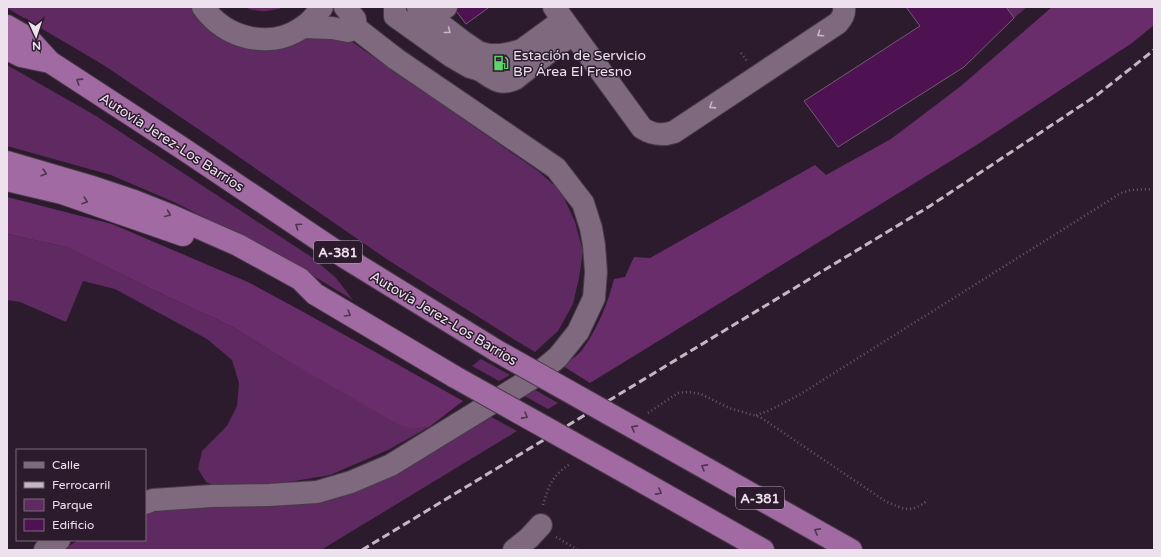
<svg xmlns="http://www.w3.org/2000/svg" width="1161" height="557" viewBox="0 0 1161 557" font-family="'Varela Round',sans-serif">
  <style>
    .green { fill: #5f2a61 }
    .forest { fill: #6a2d6c }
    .building { fill: #4e1151; stroke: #715d72 }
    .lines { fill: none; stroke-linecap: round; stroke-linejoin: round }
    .minor-casing { stroke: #483a48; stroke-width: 24 }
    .highway-casing { stroke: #483a48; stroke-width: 24 }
    .path { stroke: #685868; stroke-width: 2.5; stroke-dasharray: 1 3; stroke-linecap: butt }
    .minor { stroke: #7e697e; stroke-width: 22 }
    .highway { stroke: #a16aa2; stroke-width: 22 }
    .rail { stroke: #c4b7c4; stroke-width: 3; stroke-dasharray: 8 4; stroke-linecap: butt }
    .highway-bridge-casing { stroke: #483a48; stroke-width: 24; stroke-linecap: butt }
    .highway-bridge { stroke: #a16aa2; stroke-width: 22 }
    .oneway { stroke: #c6b7c6 }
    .oneway2 { stroke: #4f334f }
    .labels { text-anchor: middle; stroke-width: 3; stroke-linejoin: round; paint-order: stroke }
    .shield { fill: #2c1b2c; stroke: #b3a6b3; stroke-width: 1 }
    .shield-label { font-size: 13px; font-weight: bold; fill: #ede1ed }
    .poi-label { font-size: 14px; fill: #ede1ed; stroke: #2c1b2c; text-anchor: start }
    .street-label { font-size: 14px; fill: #ede1ed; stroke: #2c1b2c }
  </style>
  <rect width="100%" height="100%" fill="#2c1b2c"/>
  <g class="green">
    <polygon points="7,7 191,7 198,18 217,36 241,46 260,51 280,49 295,45 312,35 348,39 538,171 561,191 575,222 583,251 579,278 573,304 558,331 535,352 515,340 388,260 210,137 105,66 7,8"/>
    <path d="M 245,7 L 284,7 C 270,12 258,13 245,7 Z"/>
    <polygon points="1006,7 1027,7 1014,18"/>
    <polygon points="7,65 96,116 313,258 336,278 353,300 302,269 241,236 174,202 111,175 7,146"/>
    <polygon points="7,234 66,247 164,295 231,326 281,357 413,429 429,427 388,450 330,475 283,483 219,487 206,482 198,469 202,451 227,426 237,406 239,383 232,360 207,339 115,289 83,281 66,322 20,302 7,300"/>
    <polygon points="481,359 510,375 499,381 472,366"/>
    <polygon points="530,387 558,403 548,409 519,393"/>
    <polygon points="486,414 517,431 321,550 62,550 79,540 145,540 145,513 160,509 300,504"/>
  </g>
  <g class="forest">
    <path d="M 1052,7 L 1154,7 L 1154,25 L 1132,43 L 975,146 L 590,383 L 563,366 C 569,361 577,356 582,350 C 597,330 608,303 614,279 L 625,277 L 634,257 L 650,258 L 815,165 L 826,175 L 891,139 L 961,86 Z"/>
    <polygon points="7,197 112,224 250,283 307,314 463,401 429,427 413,429 398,424 281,357 231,326 164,295 66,247 7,234"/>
  </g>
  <g class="building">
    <polygon points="453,7 487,7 488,8 466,24"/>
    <polygon points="906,7 1006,7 1014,18 964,67 838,147 804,101 920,26"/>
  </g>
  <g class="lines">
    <defs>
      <g id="minor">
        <path d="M 203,7 C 226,39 270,50 303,27 C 311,22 317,14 322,7"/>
        <polyline points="395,7 395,16 451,56 470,67 480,70 490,70 500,67 510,59"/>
        <polyline points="418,7 462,41 478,52 489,55 500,55 511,53 522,50 563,20"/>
        <polyline points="434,7 446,7"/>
        <path d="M 554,7 L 642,128 C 653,135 662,136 674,132 L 838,23 C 842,18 845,14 844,7"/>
        <polyline points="303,27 332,28 348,31 356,28"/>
        <path d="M 480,70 C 493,78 499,86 515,79 L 573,33"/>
        <polyline points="145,503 153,500 212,496 269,495 317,492 351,482 391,465 534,377 558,357 578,332 594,298 596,272 594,245 591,228 583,203 556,168 396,59 356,28 355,19 345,7"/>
        <polyline points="45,550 59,540"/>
        <polyline points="514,550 529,538 541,525"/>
      </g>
      <g id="highway">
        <polyline points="7,26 28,38 50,62 182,148 346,258 497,351"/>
        <polyline points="7,49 21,56 50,62"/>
        <polyline points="7,162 89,186 134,201 172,216 238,245 300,279 315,294 455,377"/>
        <polyline points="7,180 62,193 183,235"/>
        <polyline points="668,447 851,550"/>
        <polyline points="625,472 763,550"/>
      </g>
    </defs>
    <use href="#minor" class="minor-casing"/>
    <use href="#highway" class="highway-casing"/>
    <g class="path">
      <polyline points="741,53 747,61"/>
      <path d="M 648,413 L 678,393 L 688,392 L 701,394 L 729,408 L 760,417 L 885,501 C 903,509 911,514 928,500"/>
      <polyline points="756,415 768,411 799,395 1121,193 1131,190 1154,189"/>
      <path d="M 543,505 C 549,485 552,476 570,464"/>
      <polyline points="556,537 578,550"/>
    </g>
    <use href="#minor" class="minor"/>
    <use href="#highway" class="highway"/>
    <polyline class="rail" points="362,550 930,206 1097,95 1154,50"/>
    <defs>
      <g id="highway-bridge">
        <polyline points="497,351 668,447"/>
        <polyline points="455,377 625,472"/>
      </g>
    </defs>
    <use href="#highway-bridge" class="highway-bridge-casing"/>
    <use href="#highway-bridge" class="highway-bridge"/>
  </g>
  <defs><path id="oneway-chevron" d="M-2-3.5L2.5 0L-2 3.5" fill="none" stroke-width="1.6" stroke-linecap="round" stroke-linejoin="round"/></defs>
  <g class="oneway">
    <use href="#oneway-chevron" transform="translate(448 31) rotate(38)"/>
    <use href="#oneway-chevron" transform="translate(820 34) rotate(146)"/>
    <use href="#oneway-chevron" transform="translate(712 106) rotate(147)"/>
  </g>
  <g class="oneway2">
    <use href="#oneway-chevron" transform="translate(79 81) rotate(-147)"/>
    <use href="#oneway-chevron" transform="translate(44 173) rotate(16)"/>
    <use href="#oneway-chevron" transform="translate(85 201) rotate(19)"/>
    <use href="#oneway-chevron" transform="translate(168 214) rotate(22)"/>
    <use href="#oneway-chevron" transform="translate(298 226) rotate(-146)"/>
    <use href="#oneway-chevron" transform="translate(348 314) rotate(31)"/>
    <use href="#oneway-chevron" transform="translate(525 416) rotate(29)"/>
    <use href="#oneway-chevron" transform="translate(634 428) rotate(-151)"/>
    <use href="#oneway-chevron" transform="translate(704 467) rotate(-151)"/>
    <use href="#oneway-chevron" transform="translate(659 492) rotate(29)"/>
    <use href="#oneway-chevron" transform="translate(817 531) rotate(-151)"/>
  </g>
  <defs>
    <symbol id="fuel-bare" viewBox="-9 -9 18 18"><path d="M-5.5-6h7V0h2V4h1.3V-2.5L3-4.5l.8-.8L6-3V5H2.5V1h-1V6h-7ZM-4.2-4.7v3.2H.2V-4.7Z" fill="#5dd56c" stroke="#2c1b2c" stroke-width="2.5" paint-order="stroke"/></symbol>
  </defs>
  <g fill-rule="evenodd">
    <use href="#fuel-bare" x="490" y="52" width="22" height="22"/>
  </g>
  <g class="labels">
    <g class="shield">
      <rect x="314" y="241" width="48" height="22" rx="3"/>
      <rect x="736" y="487" width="48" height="22" rx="3"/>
    </g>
    <g class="shield-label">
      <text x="338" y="257">A-381</text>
      <text x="760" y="503">A-381</text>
    </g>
    <g class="poi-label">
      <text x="513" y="60">Estación de Servicio<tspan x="513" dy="16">BP Área El Fresno</tspan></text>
    </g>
    <g class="street-label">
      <text transform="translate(172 142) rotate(33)" y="5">Autovía Jerez-Los Barrios</text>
      <text transform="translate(444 318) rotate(31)" y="5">Autovía Jerez-Los Barrios</text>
    </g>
  </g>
  <rect width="1161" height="557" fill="none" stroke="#ede1ed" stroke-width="16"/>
  <rect x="16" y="449" width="130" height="92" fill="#2c1b2c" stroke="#796a79"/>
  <rect x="24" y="462" width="20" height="6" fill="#7e697e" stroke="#796a79"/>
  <text x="52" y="469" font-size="12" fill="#ede1ed">Calle</text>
  <rect x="24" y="482" width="20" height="6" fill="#c4b7c4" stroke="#796a79"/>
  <text x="52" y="489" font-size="12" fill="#ede1ed">Ferrocarril</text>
  <rect x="24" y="499" width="20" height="12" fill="#5f2a61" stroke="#796a79"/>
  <text x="52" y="509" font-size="12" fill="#ede1ed">Parque</text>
  <rect x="24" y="519" width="20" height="12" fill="#4e1151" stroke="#796a79"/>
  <text x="52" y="529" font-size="12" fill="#ede1ed">Edificio</text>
  <g transform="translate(36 36) rotate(177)" stroke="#2c1b2c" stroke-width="3" paint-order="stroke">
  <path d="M0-3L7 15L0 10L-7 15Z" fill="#ede1ed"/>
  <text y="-6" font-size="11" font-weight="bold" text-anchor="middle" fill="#ede1ed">N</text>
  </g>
</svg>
